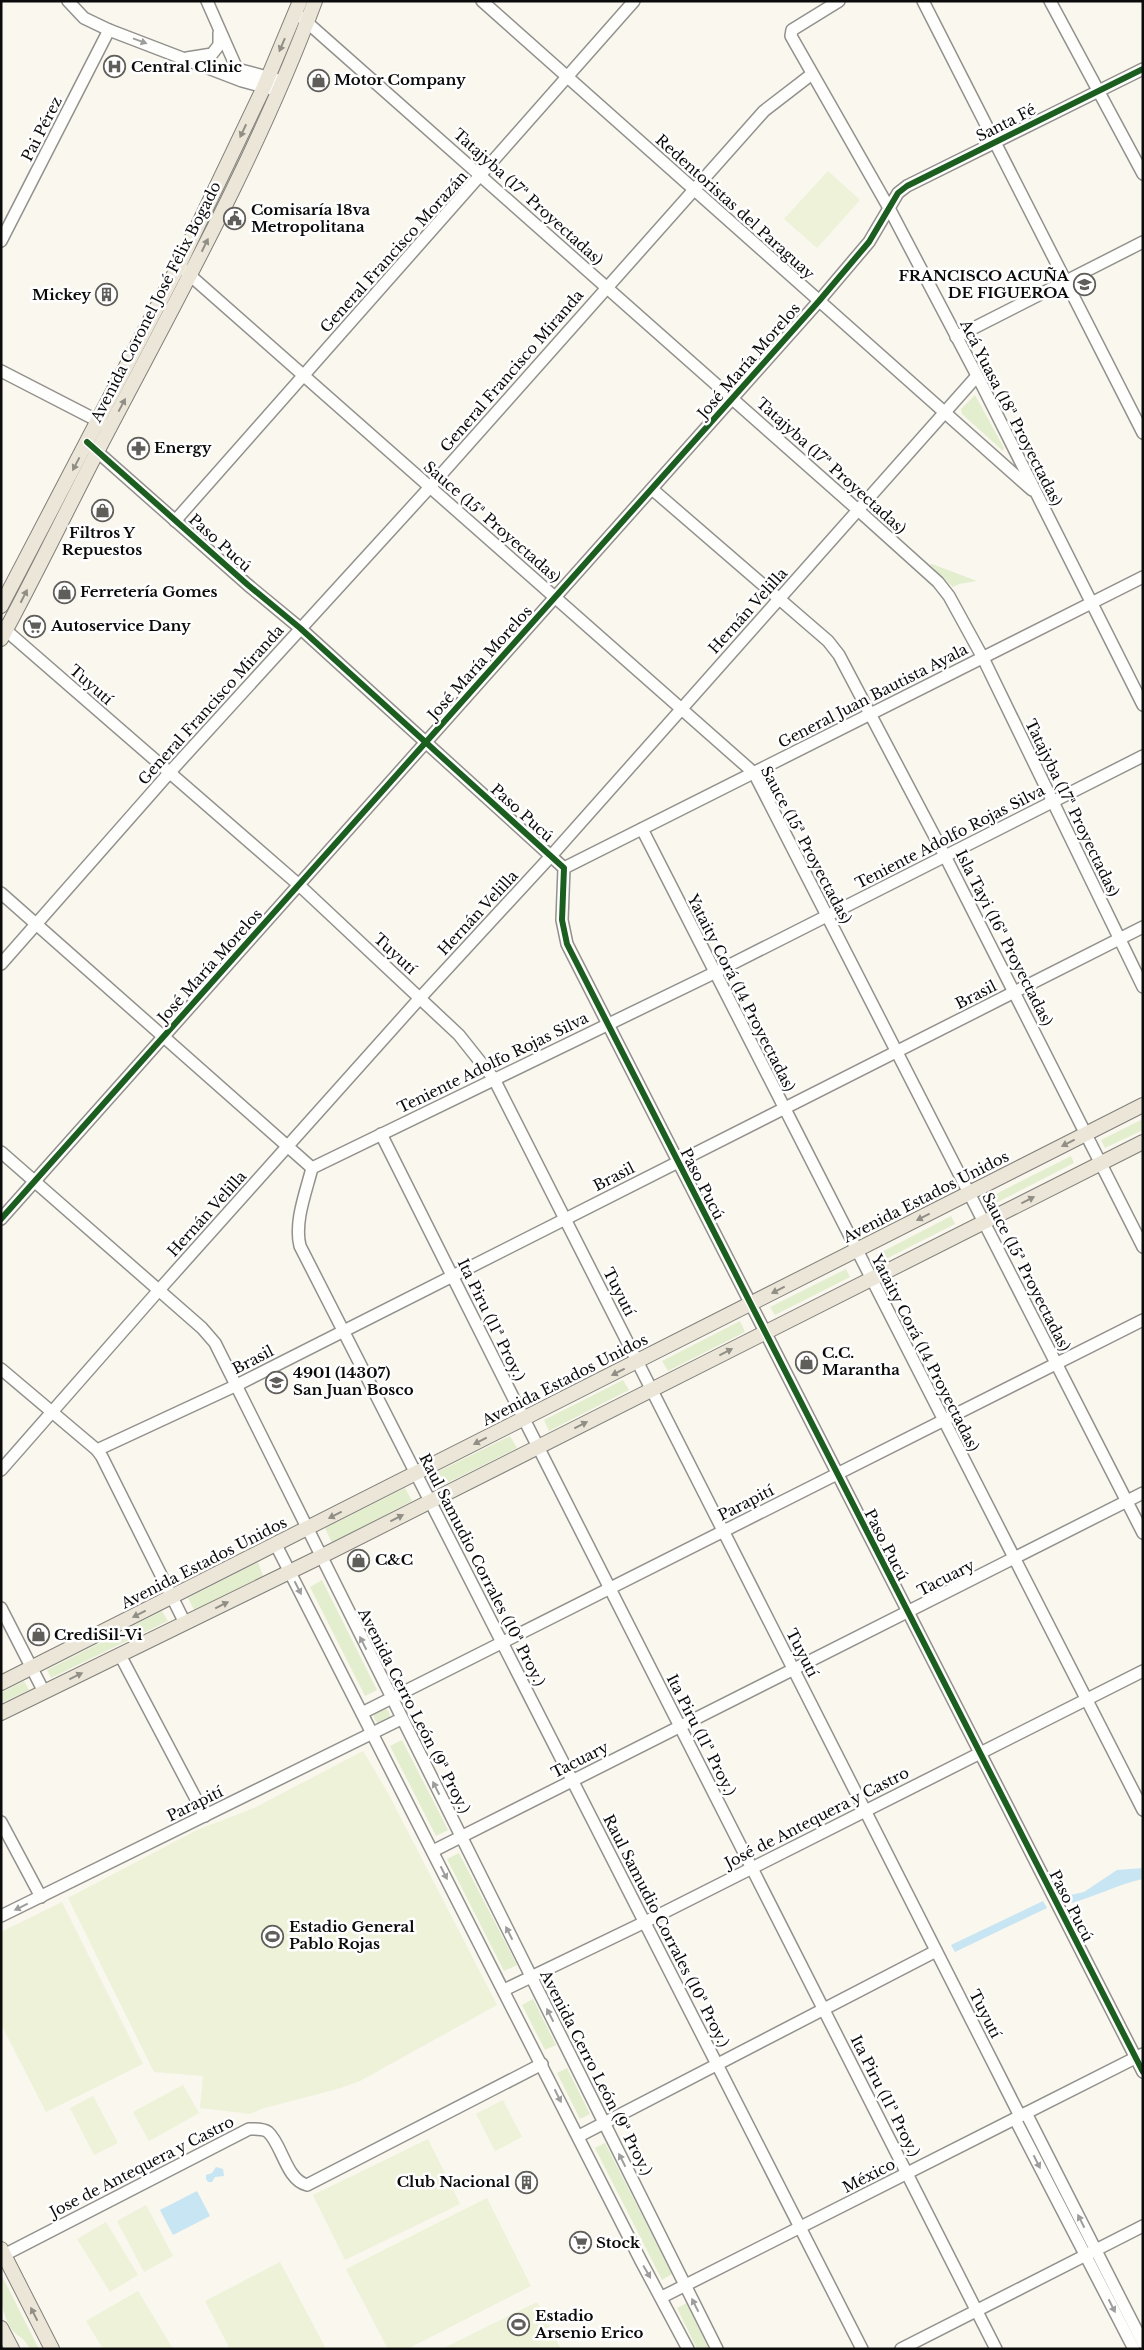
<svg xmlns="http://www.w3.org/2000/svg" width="1144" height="2350" viewBox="0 0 1144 2350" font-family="'Libre Baskerville',serif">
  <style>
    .green { fill: #e3eecf }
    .pitch { fill: #edf2d9 }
    .water { fill: #c7e5f2 }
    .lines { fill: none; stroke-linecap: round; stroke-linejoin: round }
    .minor-casing { stroke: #93918d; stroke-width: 14 }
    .major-casing { stroke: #807f7a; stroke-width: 16 }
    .minor { stroke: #fefefc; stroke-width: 11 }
    .major { stroke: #ebe6d8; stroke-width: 14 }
    .cycleway-casing { stroke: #fff; stroke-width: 9 }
    .cycleway { stroke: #1b5e20; stroke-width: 6 }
    .oneway { fill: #9d9d9c }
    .oneway2 { fill: #918e86 }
    .labels { text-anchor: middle; stroke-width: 5; stroke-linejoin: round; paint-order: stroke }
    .poi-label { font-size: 15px; font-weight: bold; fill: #0b0b0b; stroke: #fff; text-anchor: start }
    .street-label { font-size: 15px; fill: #0b0b0b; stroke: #fff }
  </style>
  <rect width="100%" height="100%" fill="#faf7ee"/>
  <g class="green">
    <polygon points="268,95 195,256 192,256 267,96"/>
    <polygon points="975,395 1004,448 1003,451 962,414 961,409"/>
    <polygon points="84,462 11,609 9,609 8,607"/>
    <polygon points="932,564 977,581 959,584 953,587 930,565"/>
    <polygon points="1143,1119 1143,1130 1105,1148 1101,1140"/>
    <polygon points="1071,1156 1074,1163 996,1203 992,1196"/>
    <polygon points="951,1216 955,1224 880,1262 876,1255"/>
    <polygon points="846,1269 850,1277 775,1315 770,1307"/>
    <polygon points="740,1321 745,1332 668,1371 662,1361"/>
    <polygon points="623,1380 629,1390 549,1431 544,1420"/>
    <polygon points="510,1436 517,1448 441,1486 435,1473"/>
    <polygon points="405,1488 412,1501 332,1543 325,1528"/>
    <polygon points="258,1562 263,1576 194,1610 188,1598"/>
    <polygon points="322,1580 377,1690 365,1696 310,1587"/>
    <polygon points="162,1611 168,1621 51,1678 47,1670"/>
    <polygon points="24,1681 29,1690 1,1703 1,1693"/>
    <circle cx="382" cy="1716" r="8"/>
    <polygon points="402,1740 448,1830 436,1836 390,1746"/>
    <polygon points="459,1853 517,1965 504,1971 447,1859"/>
    <polygon points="533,1999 556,2045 545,2050 522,2005"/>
    <polygon points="567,2068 590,2114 580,2119 557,2073"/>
    <polygon points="605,2143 672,2274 662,2280 595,2148"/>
    <path d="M 1,2274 L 39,2349 L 30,2349 C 23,2336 22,2340 14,2332 C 0,2316 1,2293 1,2274 Z"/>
    <polygon points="687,2303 709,2349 697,2349 677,2308"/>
  </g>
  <g class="pitch">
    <polygon points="828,171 860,200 817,248 784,219"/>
    <polygon points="363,1751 388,1793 497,2005 360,2081 341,2088 261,2109 250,2114 200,2108 203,2076 154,2072 68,1898 197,1830 254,1808"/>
    <polygon points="62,1902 143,2064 46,2112 1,2024 1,1932"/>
    <polygon points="183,2085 199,2113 149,2141 133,2112"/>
    <polygon points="93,2096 118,2143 94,2155 70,2108"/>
    <polygon points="503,2100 522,2137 495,2151 476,2114"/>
    <polygon points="428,2139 460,2204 345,2260 313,2195"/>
    <polygon points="487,2198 531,2286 407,2349 388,2349 346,2269"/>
    <polygon points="146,2205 173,2256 144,2272 117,2221"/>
    <polygon points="106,2222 138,2275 110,2292 77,2239"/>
    <polygon points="280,2262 326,2349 230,2349 205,2301"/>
    <polygon points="138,2291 173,2349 103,2349 86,2321"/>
    <polygon points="537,2302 561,2349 442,2349"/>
  </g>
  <g class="water">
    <path d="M 1143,1868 L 1143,1879 C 1116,1885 1092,1898 1065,1905 L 1062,1897 L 1084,1892 L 1117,1870 Z"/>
    <polygon points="1043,1901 1047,1908 955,1952 951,1945"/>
    <polygon points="216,2167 223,2169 224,2176 215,2177 212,2182 208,2182 206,2179 206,2175 212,2173"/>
    <polygon points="197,2191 210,2216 173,2235 160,2210"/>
  </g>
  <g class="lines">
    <defs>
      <g id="minor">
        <polyline points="68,1 84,18 109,30 242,81 279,91"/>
        <polyline points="207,1 237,69 282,81"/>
        <polyline points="482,1 1032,490"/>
        <polyline points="839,1 792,30 791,36 889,208 983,387 1143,705"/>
        <polyline points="923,1 1143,433"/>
        <polyline points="1050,1 1143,174"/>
        <polyline points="301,17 858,510 938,582 949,596 983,658 1143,987"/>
        <polyline points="187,58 212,54 219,45 219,33"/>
        <polyline points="1,241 109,30"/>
        <polyline points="184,270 754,773 1143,1533"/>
        <polyline points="956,337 1143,242"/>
        <polyline points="1,371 104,424"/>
        <polyline points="92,447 248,585 300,628 564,868 562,920 567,944 1143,2072"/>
        <polyline points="652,489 828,641 839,655 945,856 1143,1247"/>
        <polyline points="175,521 634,1"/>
        <polyline points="1,626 299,885 459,1035 494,1079 1020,2116"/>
        <polyline points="642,829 1143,1810"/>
        <polyline points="564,868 1143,577"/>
        <polyline points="1,893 312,1168"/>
        <polyline points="1,964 170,772 430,487 764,111 812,74"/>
        <polyline points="381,1134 531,1433 996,2349"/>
        <polyline points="1,1152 202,1328 215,1343 717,2349"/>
        <path d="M 312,1168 C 306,1192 294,1222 300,1246 L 862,2349"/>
        <polyline points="312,1168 714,973 1143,756"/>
        <polyline points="1,1219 819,301 869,242 898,193 907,186 1143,69"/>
        <polyline points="1,1369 97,1450 102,1457 185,1623"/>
        <polyline points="97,1450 237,1385 1143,927"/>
        <polyline points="1,1470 159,1290 420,998 551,856 977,376"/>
        <polyline points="276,1545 641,2261 688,2349"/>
        <polyline points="1,1608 44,1692"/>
        <polyline points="120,1655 205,1816"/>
        <polyline points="362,1713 1143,1320"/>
        <polyline points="1,1822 41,1897"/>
        <polyline points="433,1851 1143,1493"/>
        <polyline points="1,1916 401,1719"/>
        <polyline points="504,1990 645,1922 1143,1671"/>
        <polyline points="1026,2113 1143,2343"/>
        <polyline points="1015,2119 1134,2349"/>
        <polyline points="579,2136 936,1951"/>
        <path d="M 4,2255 L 249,2129 C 254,2129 263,2128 268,2132 C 282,2144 286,2180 307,2185 L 542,2064"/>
        <polyline points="662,2297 1143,2054"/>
        <polyline points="901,2349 1143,2226"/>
      </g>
      <g id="major">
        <polyline points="1,606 179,265 264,87 300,1"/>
        <path d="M 1,639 C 39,569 73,497 110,427 C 183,288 260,149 315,1"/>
        <polyline points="1,1683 1143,1105"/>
        <polyline points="1,1713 320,1557 1143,1142"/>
        <polyline points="1,2249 52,2349"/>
        <polyline points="1,2328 12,2349"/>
      </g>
    </defs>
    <use href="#minor" class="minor-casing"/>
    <use href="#major" class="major-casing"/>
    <use href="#minor" class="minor"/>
    <use href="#major" class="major"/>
    <defs>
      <g id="cycleway">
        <polyline points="87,442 248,585 300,628 564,868 562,920 567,944 1143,2072"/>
        <polyline points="1,1219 819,301 869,242 898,193 907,186 1143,69"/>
      </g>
    </defs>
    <use href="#cycleway" class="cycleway-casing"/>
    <use href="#cycleway" class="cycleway"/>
  </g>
  <defs><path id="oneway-solid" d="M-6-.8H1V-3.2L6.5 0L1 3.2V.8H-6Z" transform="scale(1.25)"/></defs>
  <g class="oneway">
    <use href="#oneway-solid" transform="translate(140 41) rotate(20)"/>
    <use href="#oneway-solid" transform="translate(298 1588) rotate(63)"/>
    <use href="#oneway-solid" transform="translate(363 1643) rotate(-117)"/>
    <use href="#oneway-solid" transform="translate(436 1788) rotate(-117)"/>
    <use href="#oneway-solid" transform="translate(444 1873) rotate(63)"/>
    <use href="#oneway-solid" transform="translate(21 1907) rotate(154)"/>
    <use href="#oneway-solid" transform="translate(509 1933) rotate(-117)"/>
    <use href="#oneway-solid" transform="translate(550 2015) rotate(-117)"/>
    <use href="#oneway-solid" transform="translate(558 2096) rotate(63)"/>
    <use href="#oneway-solid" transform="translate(622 2160) rotate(-117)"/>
    <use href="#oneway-solid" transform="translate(1037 2162) rotate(63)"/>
    <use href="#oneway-solid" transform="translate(1081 2221) rotate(-117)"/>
    <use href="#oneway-solid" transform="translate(647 2272) rotate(60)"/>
    <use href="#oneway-solid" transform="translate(695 2305) rotate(-117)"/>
    <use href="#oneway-solid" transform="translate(1112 2306) rotate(63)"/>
  </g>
  <g class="oneway2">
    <use href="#oneway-solid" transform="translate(282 45) rotate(113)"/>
    <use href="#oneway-solid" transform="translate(243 131) rotate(115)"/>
    <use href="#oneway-solid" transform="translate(205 245) rotate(-64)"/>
    <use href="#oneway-solid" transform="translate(122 405) rotate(-62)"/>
    <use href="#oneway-solid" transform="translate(76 464) rotate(118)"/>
    <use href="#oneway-solid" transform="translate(24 596) rotate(-63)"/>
    <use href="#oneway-solid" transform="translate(1068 1143) rotate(153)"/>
    <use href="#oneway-solid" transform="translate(1028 1200) rotate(-27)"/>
    <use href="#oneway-solid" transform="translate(923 1217) rotate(153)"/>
    <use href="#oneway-solid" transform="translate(778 1290) rotate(153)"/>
    <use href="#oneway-solid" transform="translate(726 1352) rotate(-27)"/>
    <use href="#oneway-solid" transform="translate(618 1372) rotate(153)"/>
    <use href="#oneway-solid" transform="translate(581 1425) rotate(-27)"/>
    <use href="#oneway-solid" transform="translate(480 1441) rotate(153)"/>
    <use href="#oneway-solid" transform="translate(335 1515) rotate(153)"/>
    <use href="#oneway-solid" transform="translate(397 1518) rotate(-27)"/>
    <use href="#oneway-solid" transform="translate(222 1605) rotate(-26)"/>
    <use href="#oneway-solid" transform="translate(139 1614) rotate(153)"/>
    <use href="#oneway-solid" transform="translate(76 1676) rotate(-26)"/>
    <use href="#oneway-solid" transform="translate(34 2314) rotate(-117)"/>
  </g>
  <defs>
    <symbol id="hospital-ring" viewBox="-11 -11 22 22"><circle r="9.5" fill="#fff" stroke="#5f5e5a" stroke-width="1.5"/><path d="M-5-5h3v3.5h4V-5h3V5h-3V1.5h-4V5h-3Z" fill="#5f5e5a"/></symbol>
    <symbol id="shop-ring" viewBox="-11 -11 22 22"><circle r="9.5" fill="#fff" stroke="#5f5e5a" stroke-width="1.5"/><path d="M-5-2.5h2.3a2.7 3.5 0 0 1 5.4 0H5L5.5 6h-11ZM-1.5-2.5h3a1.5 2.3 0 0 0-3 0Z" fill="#5f5e5a"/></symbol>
    <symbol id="civic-ring" viewBox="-11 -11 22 22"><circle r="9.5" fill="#fff" stroke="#5f5e5a" stroke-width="1.5"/><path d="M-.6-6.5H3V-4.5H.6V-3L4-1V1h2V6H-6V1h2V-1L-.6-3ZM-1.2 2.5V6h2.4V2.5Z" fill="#5f5e5a"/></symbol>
    <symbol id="school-ring" viewBox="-11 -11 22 22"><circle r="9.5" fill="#fff" stroke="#5f5e5a" stroke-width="1.5"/><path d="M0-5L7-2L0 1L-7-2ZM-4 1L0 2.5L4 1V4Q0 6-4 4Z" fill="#5f5e5a"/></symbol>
    <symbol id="building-ring" viewBox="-11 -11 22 22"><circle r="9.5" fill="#fff" stroke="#5f5e5a" stroke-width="1.5"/><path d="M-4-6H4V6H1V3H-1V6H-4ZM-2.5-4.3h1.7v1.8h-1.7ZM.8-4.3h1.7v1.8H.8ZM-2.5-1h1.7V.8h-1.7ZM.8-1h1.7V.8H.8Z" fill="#5f5e5a"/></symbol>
    <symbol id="pharmacy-ring" viewBox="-11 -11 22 22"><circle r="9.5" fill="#fff" stroke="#5f5e5a" stroke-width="1.5"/><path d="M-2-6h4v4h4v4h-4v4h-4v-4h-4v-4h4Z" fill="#5f5e5a"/></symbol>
    <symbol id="supermarket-ring" viewBox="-11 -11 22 22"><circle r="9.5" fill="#fff" stroke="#5f5e5a" stroke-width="1.5"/><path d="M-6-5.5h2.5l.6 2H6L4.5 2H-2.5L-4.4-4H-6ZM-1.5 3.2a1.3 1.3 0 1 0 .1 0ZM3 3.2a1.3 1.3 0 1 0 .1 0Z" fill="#5f5e5a"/></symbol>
    <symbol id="stadium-ring" viewBox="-11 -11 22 22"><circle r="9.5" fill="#fff" stroke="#5f5e5a" stroke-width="1.5"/><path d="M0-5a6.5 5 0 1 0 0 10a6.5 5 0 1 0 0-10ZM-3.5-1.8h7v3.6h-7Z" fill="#5f5e5a"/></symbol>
  </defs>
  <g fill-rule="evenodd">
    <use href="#hospital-ring" x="102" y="54" width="25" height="25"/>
    <use href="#shop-ring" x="306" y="68" width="25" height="25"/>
    <use href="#civic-ring" x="222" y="206" width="25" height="25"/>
    <use href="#school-ring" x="1072" y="272" width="25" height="25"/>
    <use href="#building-ring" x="94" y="282" width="25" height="25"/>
    <use href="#pharmacy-ring" x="126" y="436" width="25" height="25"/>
    <use href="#shop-ring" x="90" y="498" width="25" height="25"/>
    <use href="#shop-ring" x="52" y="580" width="25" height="25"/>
    <use href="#supermarket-ring" x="22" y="614" width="25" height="25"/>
    <use href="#shop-ring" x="794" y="1350" width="25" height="25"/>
    <use href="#school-ring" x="264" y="1370" width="25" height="25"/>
    <use href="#shop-ring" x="346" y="1548" width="25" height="25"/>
    <use href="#shop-ring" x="26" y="1622" width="25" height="25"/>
    <use href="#stadium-ring" x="260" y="1924" width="25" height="25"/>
    <use href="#building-ring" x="514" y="2170" width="25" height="25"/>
    <use href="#supermarket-ring" x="568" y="2230" width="25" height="25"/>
    <use href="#stadium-ring" x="506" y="2312" width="25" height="25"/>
  </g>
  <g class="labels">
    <g class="poi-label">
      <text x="131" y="72">Central Clinic</text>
      <text x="334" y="85">Motor Company</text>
      <text x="251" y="215">Comisaría 18va<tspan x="251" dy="17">Metropolitana</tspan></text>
      <text x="1069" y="281" text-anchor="end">FRANCISCO ACUÑA<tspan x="1069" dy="17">DE FIGUEROA</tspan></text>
      <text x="91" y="300" text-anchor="end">Mickey</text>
      <text x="154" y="453">Energy</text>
      <text x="102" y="538" text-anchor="middle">Filtros Y<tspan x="102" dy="17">Repuestos</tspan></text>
      <text x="80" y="597">Ferretería Gomes</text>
      <text x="51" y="631">Autoservice Dany</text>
      <text x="822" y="1358">C.C.<tspan x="822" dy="17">Marantha</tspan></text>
      <text x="293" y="1378">4901 (14307)<tspan x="293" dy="17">San Juan Bosco</tspan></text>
      <text x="375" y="1565">C&amp;C</text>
      <text x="54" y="1640">CrediSil-Vi</text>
      <text x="289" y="1932">Estadio General<tspan x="289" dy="17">Pablo Rojas</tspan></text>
      <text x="510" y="2187" text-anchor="end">Club Nacional</text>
      <text x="596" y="2248">Stock</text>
      <text x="535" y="2321">Estadio<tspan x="535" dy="17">Arsenio Erico</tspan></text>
    </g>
    <g class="street-label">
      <text transform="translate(1006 123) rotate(-27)" y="5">Santa Fé</text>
      <text transform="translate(42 129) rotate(-63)" y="5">Pai Pérez</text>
      <text transform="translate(528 197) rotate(42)" y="5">Tatajyba (17ª Proyectadas)</text>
      <text transform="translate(735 207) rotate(42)" y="5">Redentoristas del Paraguay</text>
      <text transform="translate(394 252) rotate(-48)" y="5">General Francisco Morazán</text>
      <text transform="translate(156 302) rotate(-63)" y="5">Avenida Coronel José Félix Bogado</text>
      <text transform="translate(749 361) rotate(-49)" y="5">José María Morelos</text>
      <text transform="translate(512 371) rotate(-49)" y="5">General Francisco Miranda</text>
      <text transform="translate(1011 413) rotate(63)" y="5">Acá Yuasa (18ª Proyectadas)</text>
      <text transform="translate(831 466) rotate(42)" y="5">Tatajyba (17ª Proyectadas)</text>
      <text transform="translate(492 522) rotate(41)" y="5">Sauce (15ª Proyectadas)</text>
      <text transform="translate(220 543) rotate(42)" y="5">Paso Pucú</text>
      <text transform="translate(748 611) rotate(-48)" y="5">Hernán Velilla</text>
      <text transform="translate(480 663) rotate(-48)" y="5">José María Morelos</text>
      <text transform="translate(91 685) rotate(41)" y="5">Tuyutí</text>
      <text transform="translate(873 696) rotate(-27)" y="5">General Juan Bautista Ayala</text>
      <text transform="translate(211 705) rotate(-48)" y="5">General Francisco Miranda</text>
      <text transform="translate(1072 808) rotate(64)" y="5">Tatajyba (17ª Proyectadas)</text>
      <text transform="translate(522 813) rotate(42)" y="5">Paso Pucú</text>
      <text transform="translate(950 837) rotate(-27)" y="5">Teniente Adolfo Rojas Silva</text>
      <text transform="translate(806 845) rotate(62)" y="5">Sauce (15ª Proyectadas)</text>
      <text transform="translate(478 913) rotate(-47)" y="5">Hernán Velilla</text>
      <text transform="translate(1004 938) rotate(63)" y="5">Isla Tayi (16ª Proyectadas)</text>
      <text transform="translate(395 954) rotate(43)" y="5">Tuyutí</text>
      <text transform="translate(210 966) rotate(-48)" y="5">José María Morelos</text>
      <text transform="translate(741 993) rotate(63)" y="5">Yataity Corá (14 Proyectadas)</text>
      <text transform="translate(976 995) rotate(-27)" y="5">Brasil</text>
      <text transform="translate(493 1063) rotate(-26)" y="5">Teniente Adolfo Rojas Silva</text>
      <text transform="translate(614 1177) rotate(-27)" y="5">Brasil</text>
      <text transform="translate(702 1184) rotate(63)" y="5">Paso Pucú</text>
      <text transform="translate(926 1197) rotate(-27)" y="5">Avenida Estados Unidos</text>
      <text transform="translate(207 1214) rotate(-48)" y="5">Hernán Velilla</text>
      <text transform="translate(1026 1272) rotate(63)" y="5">Sauce (15ª Proyectadas)</text>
      <text transform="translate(619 1292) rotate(63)" y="5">Tuyutí</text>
      <text transform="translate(491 1320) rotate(64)" y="5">Ita Piru (11ª Proy.)</text>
      <text transform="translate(925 1353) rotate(63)" y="5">Yataity Corá (14 Proyectadas)</text>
      <text transform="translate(253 1360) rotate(-27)" y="5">Brasil</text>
      <text transform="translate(565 1380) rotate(-27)" y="5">Avenida Estados Unidos</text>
      <text transform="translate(746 1503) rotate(-27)" y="5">Parapití</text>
      <text transform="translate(886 1545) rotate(63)" y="5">Paso Pucú</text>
      <text transform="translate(204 1563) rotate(-27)" y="5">Avenida Estados Unidos</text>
      <text transform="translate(482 1570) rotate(63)" y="5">Raul Samudio Corrales (10ª Proy.)</text>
      <text transform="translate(946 1578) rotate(-27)" y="5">Tacuary</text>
      <text transform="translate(802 1653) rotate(63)" y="5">Tuyutí</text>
      <text transform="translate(414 1711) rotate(63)" y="5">Avenida Cerro León (9ª Proy.)</text>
      <text transform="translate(701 1735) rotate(63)" y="5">Ita Piru (11ª Proy.)</text>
      <text transform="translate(580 1760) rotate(-27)" y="5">Tacuary</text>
      <text transform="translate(195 1804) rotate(-26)" y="5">Parapití</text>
      <text transform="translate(817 1818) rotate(-27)" y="5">José de Antequera y Castro</text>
      <text transform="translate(1071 1906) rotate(63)" y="5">Paso Pucú</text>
      <text transform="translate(666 1931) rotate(63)" y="5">Raul Samudio Corrales (10ª Proy.)</text>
      <text transform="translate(985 2014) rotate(63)" y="5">Tuyutí</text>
      <text transform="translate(596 2073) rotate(63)" y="5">Avenida Cerro León (9ª Proy.)</text>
      <text transform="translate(885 2096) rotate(63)" y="5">Ita Piru (11ª Proy.)</text>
      <text transform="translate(142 2167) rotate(-27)" y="5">Jose de Antequera y Castro</text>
      <text transform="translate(869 2176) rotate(-27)" y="5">México</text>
    </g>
  </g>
  <rect width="1144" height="2350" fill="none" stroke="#0b0b0b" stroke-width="5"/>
</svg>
